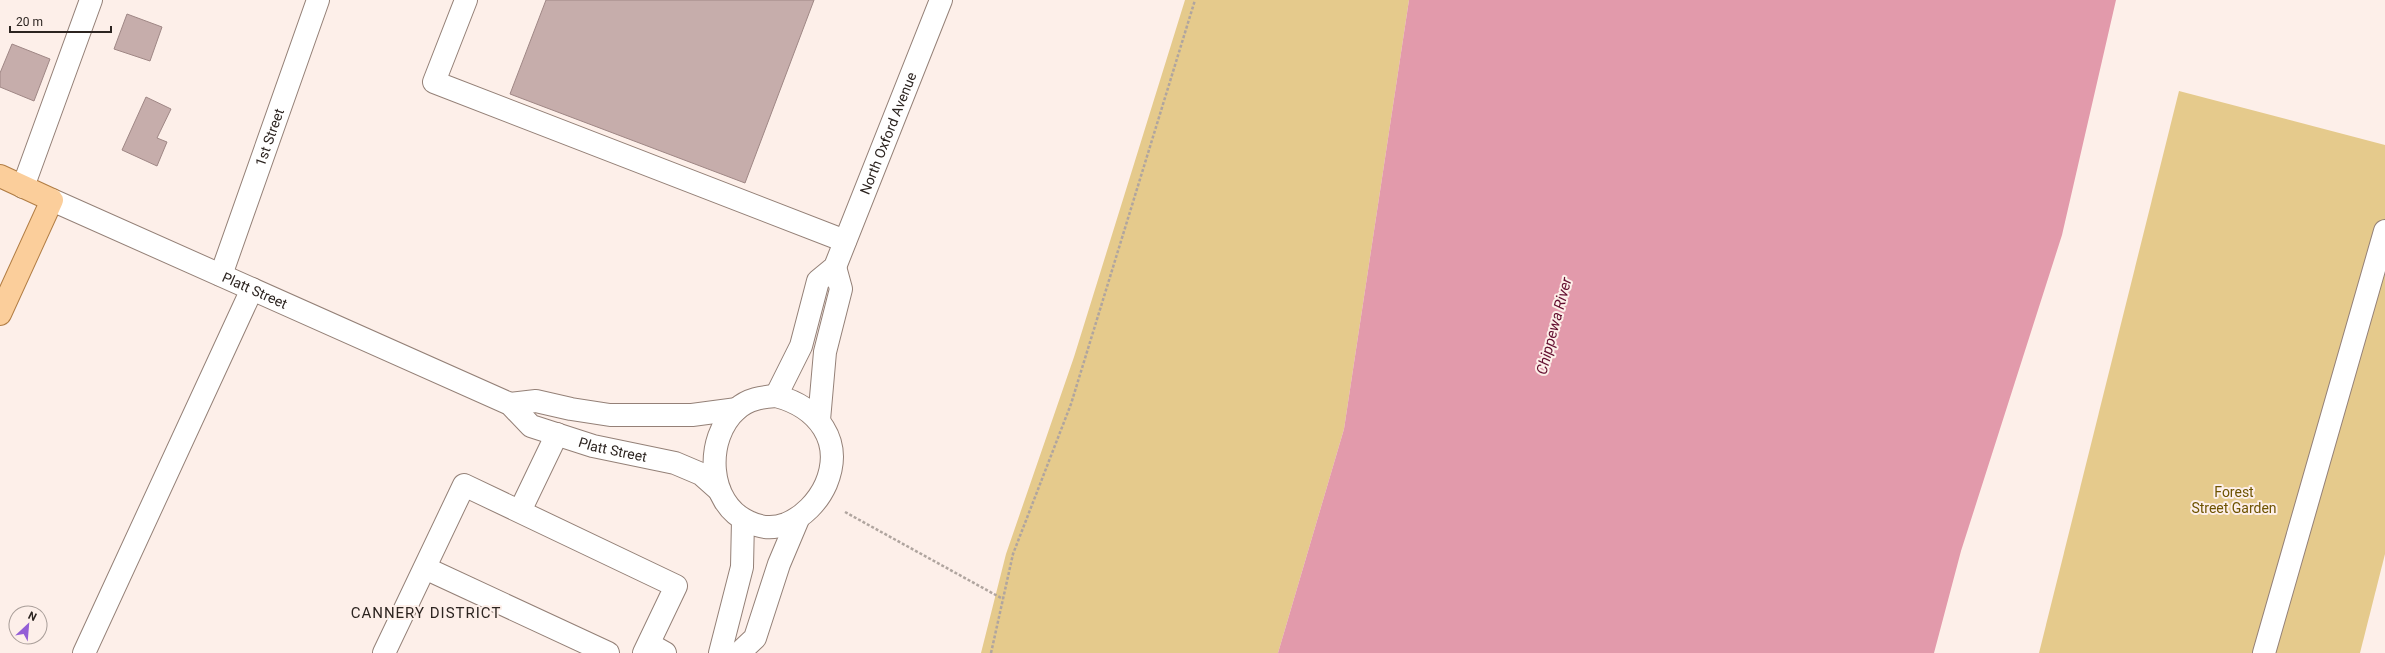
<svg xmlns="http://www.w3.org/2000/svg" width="2385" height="653" viewBox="0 0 2385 653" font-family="Roboto,sans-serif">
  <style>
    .green { fill: #e5ca8c }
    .water { fill: #e29aab }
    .building { fill: #c6adab; stroke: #9f8785 }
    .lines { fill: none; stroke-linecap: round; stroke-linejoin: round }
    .minor-casing { stroke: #948077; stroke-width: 24 }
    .major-casing { stroke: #b17d44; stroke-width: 24 }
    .path { stroke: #b0a59f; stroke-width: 2.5; stroke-dasharray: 3 2; stroke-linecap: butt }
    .minor { stroke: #fff; stroke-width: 22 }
    .major { stroke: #fbce9b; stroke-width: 22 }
    .labels { text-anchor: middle; stroke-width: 4; stroke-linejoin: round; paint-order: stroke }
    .street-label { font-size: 14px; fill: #2c2420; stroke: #fdefe9 }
    .park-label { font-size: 14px; fill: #6e5300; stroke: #fdefe9 }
    .water-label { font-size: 15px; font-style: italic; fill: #630e2f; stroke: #fdefe9 }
    .neighbourhood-label { font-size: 15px; letter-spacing: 1px; fill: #2c2420; stroke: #fdefe9 }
  </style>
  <rect width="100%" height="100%" fill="#fdefe9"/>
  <g class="green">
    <polygon points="1185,0 1409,0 1344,429 1278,653 981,653 1006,554 1074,357"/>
    <polygon points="2179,91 2385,145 2385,554 2360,653 2039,653"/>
  </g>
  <polygon class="water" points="1409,0 2116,0 2062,235 1961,551 1934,653 1278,653 1344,429"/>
  <g class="building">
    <polygon points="546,0 814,0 745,183 510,94"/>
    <polygon points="127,14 162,27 150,61 114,49"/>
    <polygon points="12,44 50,59 34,101 0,87 0,73"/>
    <polygon points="146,97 171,109 157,138 167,142 157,166 122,150"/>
  </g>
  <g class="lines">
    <defs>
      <g id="minor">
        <polyline points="466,0 434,82 845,241"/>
        <polyline points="23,187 91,0"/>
        <path id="s1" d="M 52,200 L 510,404 L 531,426 L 593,446 L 675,463 L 701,474 L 719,490"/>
        <path id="s2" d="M 221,275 L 318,0"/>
        <path id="s3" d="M 776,396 L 801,346 L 818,281 L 835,267 L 941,0"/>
        <path d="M 776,396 C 818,407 844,441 826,484 C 818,502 803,517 786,524 C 773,529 761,528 749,522 C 707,504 704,438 737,409 C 748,399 762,397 776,396 Z"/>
        <polyline points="510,404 536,401 571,409 610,415 692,415 737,409"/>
        <polyline points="819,420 825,352 841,289 835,267"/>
        <polyline points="520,511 557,434"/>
        <polyline points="425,568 608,653"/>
        <polyline points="649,644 665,653"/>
        <polyline points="84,653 252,289"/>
        <polyline points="384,653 464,485 676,586 644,653"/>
        <polyline points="720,653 742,567 743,520"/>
        <polyline points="739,653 755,638 779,564 798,519"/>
        <polyline points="2264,653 2385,231"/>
      </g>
      <polyline id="major" points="0,176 52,200 0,314"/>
    </defs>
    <use href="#minor" class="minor-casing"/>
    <use href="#major" class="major-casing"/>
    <g class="path">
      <polyline points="845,512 1003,599"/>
      <polyline points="991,653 1013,554 1071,404 1195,0"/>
    </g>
    <use href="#minor" class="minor"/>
    <use href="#major" class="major"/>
  </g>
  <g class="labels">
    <g class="street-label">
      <text dy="5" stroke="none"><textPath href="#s3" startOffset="289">North Oxford Avenue</textPath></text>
      <text dy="5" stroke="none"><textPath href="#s2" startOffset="146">1st Street</textPath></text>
      <text dy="5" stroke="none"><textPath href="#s1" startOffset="222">Platt Street</textPath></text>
      <text dy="5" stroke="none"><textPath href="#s1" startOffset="617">Platt Street</textPath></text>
    </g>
    <g class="park-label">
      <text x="2234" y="497">Forest<tspan x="2234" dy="16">Street Garden</tspan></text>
    </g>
    <g class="water-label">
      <text transform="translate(1554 326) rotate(-75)" y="5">Chippewa River</text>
    </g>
    <g class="neighbourhood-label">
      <text x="426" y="618">CANNERY DISTRICT</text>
    </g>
  </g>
  <g transform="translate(28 625) rotate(26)"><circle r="19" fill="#fdefe9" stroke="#a99e99"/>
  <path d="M0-3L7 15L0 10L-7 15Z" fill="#935ed6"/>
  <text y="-6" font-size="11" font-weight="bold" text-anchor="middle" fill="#2c2420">N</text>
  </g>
  <path d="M10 26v6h101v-6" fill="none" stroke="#2c2420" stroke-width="2"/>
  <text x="16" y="26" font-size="12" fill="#2c2420" stroke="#fdefe9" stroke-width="3" paint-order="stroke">20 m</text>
</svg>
